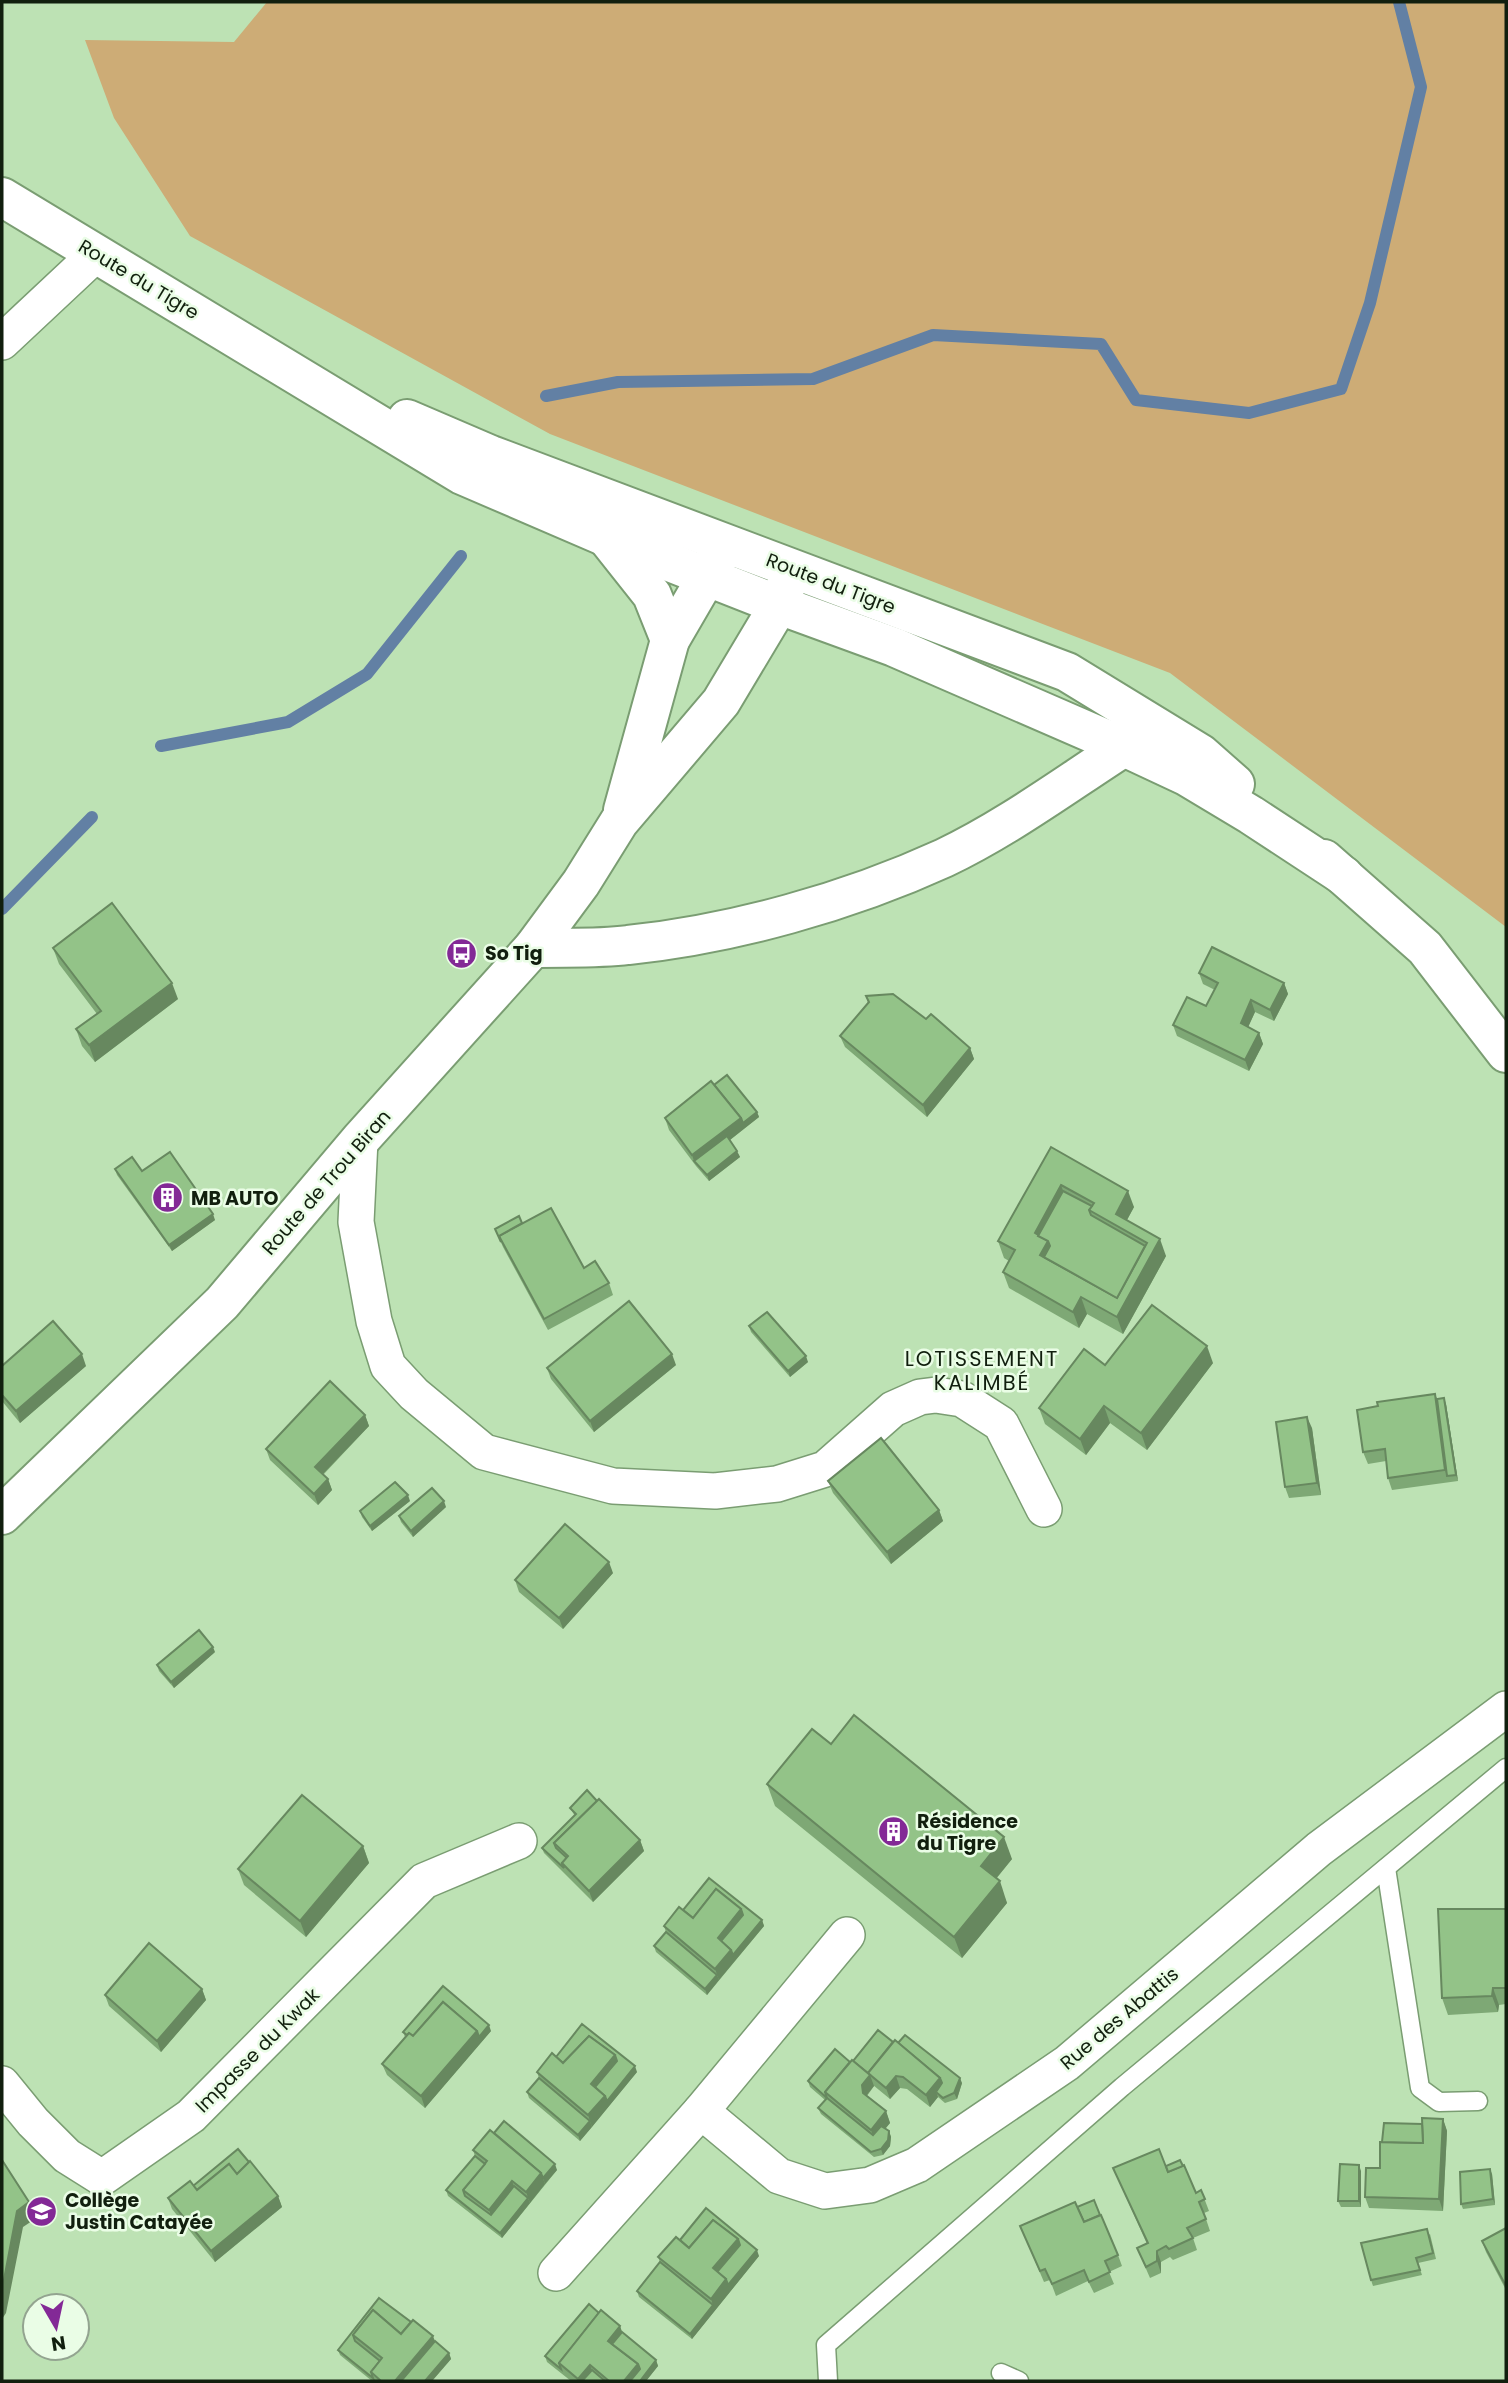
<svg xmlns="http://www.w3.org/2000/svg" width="1508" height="2383" viewBox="0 0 1508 2383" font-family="Poppins,sans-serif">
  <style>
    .green { fill: #cdac76 }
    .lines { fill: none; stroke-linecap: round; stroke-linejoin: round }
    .stream { stroke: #6280a4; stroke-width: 12 }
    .lane-casing { stroke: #7a9d72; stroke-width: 21 }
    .street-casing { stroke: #7a9d72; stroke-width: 38 }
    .secondary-casing { stroke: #7a9d72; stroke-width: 42 }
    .lane { stroke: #fff; stroke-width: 18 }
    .street { stroke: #fff; stroke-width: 35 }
    .secondary { stroke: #fff; stroke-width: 38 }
    .wall { fill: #7ea875 }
    .shaded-wall { fill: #67885f }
    .building { fill: #93c388; stroke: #67885f; stroke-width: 2; fill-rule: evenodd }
    .labels { text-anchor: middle; stroke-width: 5; stroke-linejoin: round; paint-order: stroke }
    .street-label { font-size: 19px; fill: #111f0e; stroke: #eafde6 }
    .poi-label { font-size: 19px; font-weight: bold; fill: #111f0e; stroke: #eafde6; text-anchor: start }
    .neighbourhood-label { font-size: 21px; letter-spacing: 2px; fill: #111f0e; stroke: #eafde6 }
  </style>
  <rect width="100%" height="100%" fill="#bde2b4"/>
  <polygon class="green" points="267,2 1506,2 1506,927 1170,673 550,434 190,236 114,118 85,40 234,42"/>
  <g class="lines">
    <g class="stream">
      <polyline points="546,396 618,382 813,379 933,335 1101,344 1136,400 1249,413 1341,389 1370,303 1421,87 1399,2"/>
      <polyline points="161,746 288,722 367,674 461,556"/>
      <polyline points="2,909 92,817"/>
    </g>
    <defs>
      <g id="lane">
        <polyline points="1386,1868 1420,2088 1439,2102 1478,2101"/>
        <polyline points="1001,2373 1019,2381"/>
        <polyline points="828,2381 826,2345 1122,2087 1506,1768"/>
      </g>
      <g id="street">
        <polyline points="2,342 96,254"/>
        <polyline points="360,1140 356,1222 374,1321 388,1366 414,1394 484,1452 613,1486 715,1491 777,1484 825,1469 893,1409 920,1397 936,1395 962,1399 1001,1424 1044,1509"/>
        <polyline points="2,2084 33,2122 67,2156 102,2178 191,2116 424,1881 519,1841"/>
        <polyline points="701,2111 779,2176 825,2191 870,2185 917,2165 1067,2063 1319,1849 1506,1709"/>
        <polyline points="556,2273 701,2111 847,1935"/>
      </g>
      <g id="secondary">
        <polyline points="2,197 462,475 606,537 779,605 894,647 1124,747 1186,776 1251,815 1344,876"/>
        <polyline points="407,419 491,455 1067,672 1201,754 1235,784"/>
        <polyline points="606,537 652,595 670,640"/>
        <polyline points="623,810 670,640 720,554"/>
        <polyline points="1324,859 1425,948 1506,1053"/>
        <path d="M 533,948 C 565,947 597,949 628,945 C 733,934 848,902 944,858 C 1007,828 1065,785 1124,747"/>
        <polyline points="2,1515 222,1303 360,1140 533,948 581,883 619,822 721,702 779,605 788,580"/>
      </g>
    </defs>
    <use href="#lane" class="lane-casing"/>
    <use href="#street" class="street-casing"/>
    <use href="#secondary" class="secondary-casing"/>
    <use href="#lane" class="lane"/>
    <use href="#street" class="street"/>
    <use href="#secondary" class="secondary"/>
  </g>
  <g class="wall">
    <polygon points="53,948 178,999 95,1062 82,1046 76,1029 97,1014 59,964"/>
    <polygon points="1199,973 1284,983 1288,994 1274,1021 1255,1012 1248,1027 1259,1033 1263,1044 1249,1071 1177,1036 1173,1025 1206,1006 1215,990 1203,984"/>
    <polygon points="866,996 926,1019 970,1048 974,1059 927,1117 845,1047 840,1036 868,1003"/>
    <polygon points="714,1085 757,1112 759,1117 730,1140 740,1157 709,1181 696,1166 669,1130 665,1118"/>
    <polygon points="1051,1147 1134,1207 1127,1220 1166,1256 1123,1334 1087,1314 1079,1328 1009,1288 1003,1272 1009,1261 1004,1258 998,1241"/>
    <polygon points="115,1169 142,1171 215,1220 172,1251 117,1175"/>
    <polygon points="522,1223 584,1268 609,1283 613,1295 548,1330 503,1247 495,1229"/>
    <polygon points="749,1326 808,1362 790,1377 751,1332"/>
    <polygon points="1213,1363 1147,1450 1110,1423 1086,1455 1045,1424 1039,1408 1105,1365"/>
    <polygon points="676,1365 594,1432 551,1379 547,1368"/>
    <polygon points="2,1366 86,1366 20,1423 2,1401"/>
    <polygon points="1435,1394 1437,1399 1446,1404 1458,1481 1392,1490 1388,1478 1386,1461 1368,1464 1363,1452"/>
    <polygon points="365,1415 369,1426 323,1475 328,1479 332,1490 318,1505 270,1460 266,1449"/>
    <polygon points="1312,1428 1321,1495 1289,1498 1285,1487"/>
    <polygon points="828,1481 939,1510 943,1521 891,1564 833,1493"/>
    <polygon points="410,1501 372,1531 362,1517 360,1511"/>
    <polygon points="446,1507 413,1537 401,1522 399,1516"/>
    <polygon points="613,1573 563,1629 519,1592 515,1580"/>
    <polygon points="215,1652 174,1688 159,1671 157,1665"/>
    <polygon points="767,1784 1012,1859 996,1879 1007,1903 962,1958 775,1806"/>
    <polygon points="597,1801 640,1840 644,1851 593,1902 544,1853 542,1848 575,1816 570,1808"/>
    <polygon points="363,1846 369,1863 306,1937 244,1885 238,1869"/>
    <polygon points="1506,1909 1506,2004 1499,2005 1498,2012 1448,2015 1442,1998"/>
    <polygon points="683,1910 762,1920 764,1926 707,1995 656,1952 654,1946 666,1932 664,1926"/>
    <polygon points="202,1989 206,2000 161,2052 109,2006 105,1995"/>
    <polygon points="491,2031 425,2108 387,2075 382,2064 405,2037 403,2032"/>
    <polygon points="893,2042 962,2083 957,2099 945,2103 938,2097 930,2107 907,2089 900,2088 890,2099 873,2085 874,2086 867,2096 886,2111 890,2123 885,2129 889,2131 891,2137 890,2146 883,2155 874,2157 821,2114 818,2108 825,2100 810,2087 808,2081"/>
    <polygon points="556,2057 637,2072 580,2141 529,2098 527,2092 539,2078 537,2072"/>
    <polygon points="1443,2119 1447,2131 1443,2211 1369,2208 1365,2197 1380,2168 1382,2142 1422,2124"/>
    <polygon points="494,2133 557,2170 502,2238 448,2196 446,2190 475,2156 473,2150"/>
    <polygon points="1166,2166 1196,2193 1201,2190 1209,2211 1204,2213 1210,2231 1193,2238 1197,2250 1173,2260 1170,2257 1161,2262 1161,2273 1150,2278 1137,2248 1147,2244 1113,2168"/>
    <polygon points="1361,2171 1361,2207 1341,2207 1338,2201"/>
    <polygon points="1492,2174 1495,2205 1463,2209 1461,2204"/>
    <polygon points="193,2186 278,2196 282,2207 215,2262 172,2209 168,2198"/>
    <polygon points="1077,2207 1118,2255 1122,2266 1109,2272 1114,2284 1094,2293 1088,2281 1056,2296 1050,2280 1044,2282 1020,2226"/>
    <polygon points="1506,2228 1506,2290 1486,2252 1482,2241"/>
    <polygon points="1430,2234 1436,2259 1418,2263 1422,2275 1373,2286 1371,2280"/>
    <polygon points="680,2240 759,2256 692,2339 639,2297 637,2291 660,2262 658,2257"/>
    <polygon points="379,2298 449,2353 451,2359 432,2381 372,2381 340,2355 338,2350"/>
    <polygon points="599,2313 620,2326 622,2332 656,2360 658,2366 646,2381 571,2381 547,2362 545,2356"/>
  </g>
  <g class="shaded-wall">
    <polygon points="172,983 178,999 95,1062 89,1045"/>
    <polygon points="1284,983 1288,994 1274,1021 1270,1010"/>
    <polygon points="1251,1000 1255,1012 1245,1034 1241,1023"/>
    <polygon points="1259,1033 1263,1044 1249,1071 1245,1060"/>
    <polygon points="970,1048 974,1059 927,1117 923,1105"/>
    <polygon points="757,1112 759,1117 698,1165 694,1161 692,1155 741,1118"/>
    <polygon points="737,1151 740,1157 709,1181 707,1175"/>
    <polygon points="1061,1185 1067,1202 1044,1243 1035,1233"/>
    <polygon points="1128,1191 1134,1207 1122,1229 1116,1214"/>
    <polygon points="213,1214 215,1220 172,1251 169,1245"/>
    <polygon points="1160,1239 1166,1256 1123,1334 1117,1317"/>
    <polygon points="1048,1241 1054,1258 1050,1264 1040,1255"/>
    <polygon points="1081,1297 1087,1314 1079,1328 1073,1312"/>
    <polygon points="1207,1346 1213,1363 1147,1450 1141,1433"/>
    <polygon points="82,1354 86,1366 20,1423 16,1411"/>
    <polygon points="672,1354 676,1365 594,1432 590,1421"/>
    <polygon points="806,1356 808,1362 790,1377 788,1371"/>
    <polygon points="1435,1394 1439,1405 1447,1476 1445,1470"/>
    <polygon points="1444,1398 1446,1404 1458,1481 1456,1475"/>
    <polygon points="1104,1406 1110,1423 1086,1455 1080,1439"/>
    <polygon points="365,1415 369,1426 319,1478 315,1467"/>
    <polygon points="1307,1417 1312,1428 1321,1495 1317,1483"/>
    <polygon points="328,1479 332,1490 318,1505 314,1494"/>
    <polygon points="408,1495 410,1501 372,1531 370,1526"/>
    <polygon points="444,1501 446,1507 413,1537 411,1531"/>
    <polygon points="939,1510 943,1521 891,1564 887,1552"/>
    <polygon points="609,1562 613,1573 563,1629 559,1618"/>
    <polygon points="213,1647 215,1652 174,1688 171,1682"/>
    <polygon points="1004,1837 1012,1859 989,1887 981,1866"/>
    <polygon points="640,1840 644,1851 593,1902 589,1891"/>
    <polygon points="363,1846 369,1863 306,1937 300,1921"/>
    <polygon points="1000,1881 1007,1903 962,1958 954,1937"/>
    <polygon points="741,1909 745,1920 724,1947 718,1938"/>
    <polygon points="762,1920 764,1926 719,1980 715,1969 731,1950"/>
    <polygon points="717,1975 719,1980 707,1995 705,1989"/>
    <polygon points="1493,1988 1499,2005 1498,2012 1492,1996"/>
    <polygon points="202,1989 206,2000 161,2052 157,2041"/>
    <polygon points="489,2025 491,2031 425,2108 421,2096 477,2031"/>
    <polygon points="615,2055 619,2067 597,2093 591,2084"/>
    <polygon points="635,2066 637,2072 592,2127 588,2115 605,2096"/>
    <polygon points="870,2075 874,2086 866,2096 863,2093 862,2085"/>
    <polygon points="896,2076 900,2088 890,2099 886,2088"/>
    <polygon points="940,2078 944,2089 936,2092 938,2097 930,2107 926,2095"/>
    <polygon points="960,2078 962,2083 957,2099 954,2093"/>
    <polygon points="886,2111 890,2123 875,2141 871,2130"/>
    <polygon points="1443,2119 1447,2131 1443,2211 1439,2199"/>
    <polygon points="590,2121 592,2127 580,2141 578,2135"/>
    <polygon points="889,2131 891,2137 890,2146 883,2155 881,2149"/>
    <polygon points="555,2164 557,2170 545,2184 543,2178"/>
    <polygon points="1359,2165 1361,2171 1361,2207 1359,2201"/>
    <polygon points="1490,2169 1492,2174 1495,2205 1493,2199"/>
    <polygon points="541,2173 545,2184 530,2203 526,2192"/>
    <polygon points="512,2181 516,2192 493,2221 489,2210"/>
    <polygon points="278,2196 282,2207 215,2262 211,2251"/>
    <polygon points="528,2198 530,2203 502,2238 500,2233"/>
    <polygon points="29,2202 35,2219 23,2227 6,2313 2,2319 2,2290 17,2211"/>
    <polygon points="738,2239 742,2251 719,2277 713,2268"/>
    <polygon points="757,2250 759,2256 692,2339 690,2334 713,2305 711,2299 726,2279"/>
    <polygon points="1157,2251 1161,2262 1161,2273 1157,2261"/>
    <polygon points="620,2326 624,2338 614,2349 608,2341"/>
    <polygon points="433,2336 437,2347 408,2381 395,2381"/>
    <polygon points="449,2353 451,2359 432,2381 425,2381"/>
    <polygon points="656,2360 658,2366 646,2381 640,2381"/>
    <polygon points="638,2364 642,2375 637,2381 624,2381"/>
    <polygon points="590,2365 594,2376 589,2381 579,2381 578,2379"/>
  </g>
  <g class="building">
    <polygon points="112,903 172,983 89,1045 76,1029 101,1011 53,948"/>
    <polygon points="1212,947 1284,983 1270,1010 1251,1000 1241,1023 1259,1033 1245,1060 1173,1025 1187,997 1206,1006 1218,983 1199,973"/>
    <polygon points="893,994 926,1019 931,1014 970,1048 923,1105 840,1036 869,1002 866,996"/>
    <polygon points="727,1075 757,1112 743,1123 741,1118 714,1085"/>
    <polygon points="711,1081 741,1118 692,1155 665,1118"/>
    <polygon points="727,1136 737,1151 707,1175 694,1161"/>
    <path d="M 1051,1147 L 1128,1191 L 1116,1214 L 1160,1239 L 1117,1317 L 1081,1297 L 1073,1312 L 1003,1272 L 1015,1250 L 998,1241 ZM 1061,1185 L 1094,1203 L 1089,1210 L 1147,1243 L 1117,1298 L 1040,1255 L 1048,1241 L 1035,1233 Z"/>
    <polygon points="170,1152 213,1214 169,1245 115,1169 132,1157 142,1171"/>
    <polygon points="1063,1191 1092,1206 1089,1210 1091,1215 1145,1246 1117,1298 1044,1257 1050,1246 1048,1241 1038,1236"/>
    <polygon points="551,1208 584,1268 595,1261 609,1283 544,1319 499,1236"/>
    <polygon points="519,1216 522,1223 499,1236 501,1242 495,1229"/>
    <polygon points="629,1301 672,1354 590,1421 547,1368"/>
    <polygon points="1152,1305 1207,1346 1141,1433 1104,1406 1080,1439 1039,1408 1084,1349 1105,1365"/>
    <polygon points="767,1312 806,1356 788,1371 749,1326"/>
    <polygon points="53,1321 82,1354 16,1411 2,1395 2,1366"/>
    <polygon points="330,1381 365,1415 315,1467 328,1479 314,1494 266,1449"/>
    <polygon points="1435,1394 1445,1470 1388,1478 1385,1449 1363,1452 1357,1410 1378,1406 1377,1402"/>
    <polygon points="1444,1398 1456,1475 1447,1476 1437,1399"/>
    <polygon points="1307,1417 1317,1483 1285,1487 1276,1422"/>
    <polygon points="881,1438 939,1510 887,1552 828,1481"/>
    <polygon points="395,1482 408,1495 370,1526 360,1511"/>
    <polygon points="432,1488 444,1501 411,1531 399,1516"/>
    <polygon points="565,1524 609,1562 559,1618 515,1580"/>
    <polygon points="199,1630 213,1647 171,1682 157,1665"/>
    <polygon points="854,1715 1004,1837 981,1866 1000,1881 954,1937 767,1784 812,1729 831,1744"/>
    <polygon points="587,1790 597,1801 554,1843 556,1848 567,1858 562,1863 564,1868 542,1848 576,1814 570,1808"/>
    <polygon points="302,1795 363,1846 300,1921 238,1869"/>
    <polygon points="599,1799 640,1840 589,1891 562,1863 568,1856 554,1843"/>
    <polygon points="709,1878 762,1920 733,1955 731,1950 721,1941 743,1915 741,1909 716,1889 693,1918 683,1910"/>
    <polygon points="716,1889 741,1909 718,1938 731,1950 715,1969 664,1926 679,1907 693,1918"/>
    <polygon points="1438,1909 1506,1909 1506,1988 1493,1988 1492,1996 1442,1998"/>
    <polygon points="666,1932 717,1975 705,1989 654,1946"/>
    <polygon points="149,1943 202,1989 157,2041 105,1995"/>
    <polygon points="443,1986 489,2025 479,2037 477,2031 443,2002 413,2036 409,2033 407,2035 403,2032"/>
    <polygon points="443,2002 477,2031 421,2096 382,2064 409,2033 413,2036"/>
    <polygon points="582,2024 635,2066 607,2101 605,2096 595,2087 617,2061 615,2055 589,2036 563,2063 556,2057"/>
    <polygon points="878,2030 893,2042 868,2073 869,2074 853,2061"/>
    <polygon points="905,2035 960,2078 954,2093 943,2098 936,2092 942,2083 940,2078 898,2043"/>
    <polygon points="589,2036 615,2055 591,2084 605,2096 588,2115 537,2072 552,2053 563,2063"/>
    <polygon points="895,2040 940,2078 926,2095 903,2077 896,2076 886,2088 868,2073"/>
    <polygon points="835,2049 850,2062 825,2092 827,2098 808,2081"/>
    <polygon points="852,2060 870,2075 862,2085 863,2093 886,2111 871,2130 825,2092"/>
    <polygon points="539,2078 590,2121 578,2135 527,2092"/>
    <polygon points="827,2098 873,2135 881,2126 889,2131 888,2140 881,2149 871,2152 818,2108"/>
    <polygon points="1422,2118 1443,2119 1439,2199 1365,2197 1366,2168 1380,2168 1380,2142 1423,2143"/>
    <polygon points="504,2121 555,2164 543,2178 541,2173 494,2133"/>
    <polygon points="1384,2123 1422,2124 1423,2143 1382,2142"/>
    <polygon points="490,2130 541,2173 526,2192 512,2181 489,2210 463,2190 487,2161 473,2150"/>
    <polygon points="238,2149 249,2162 237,2174 229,2164 197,2190 193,2186"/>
    <polygon points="1159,2149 1168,2172 1184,2165 1196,2193 1201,2190 1205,2199 1199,2202 1206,2219 1187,2228 1193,2238 1169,2249 1166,2246 1157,2251 1157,2261 1146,2267 1137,2248 1148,2243 1113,2168"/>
    <polygon points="475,2156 485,2164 463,2190 465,2196 491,2215 514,2186 528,2198 500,2233 446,2190"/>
    <polygon points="2,2160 29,2202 17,2211 2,2290"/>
    <polygon points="1180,2160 1183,2166 1168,2172 1166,2166"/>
    <polygon points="250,2161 278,2196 211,2251 168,2198 190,2181 197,2190 229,2164 237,2174"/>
    <polygon points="1340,2164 1359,2165 1359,2201 1338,2201"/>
    <polygon points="1490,2169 1493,2199 1461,2204 1460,2172"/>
    <polygon points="1094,2200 1100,2215 1084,2222 1077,2207"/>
    <polygon points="1075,2202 1084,2222 1101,2215 1118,2255 1105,2261 1110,2272 1089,2282 1084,2270 1052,2284 1045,2269 1040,2271 1020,2226"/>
    <polygon points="706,2208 757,2250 728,2285 726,2279 717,2272 740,2245 738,2239 713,2220 689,2248 680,2240"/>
    <polygon points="713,2220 738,2239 713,2268 726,2279 711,2299 658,2257 676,2237 689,2248"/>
    <polygon points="1506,2228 1506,2286 1482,2241"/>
    <polygon points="1427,2229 1433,2253 1416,2258 1420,2270 1371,2280 1361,2243"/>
    <polygon points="660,2262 713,2305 690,2334 637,2291"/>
    <polygon points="379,2298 411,2322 401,2334 373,2310 353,2335 355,2341 380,2361 371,2372 373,2378 338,2350"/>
    <polygon points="589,2304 599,2313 559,2363 561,2369 545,2356"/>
    <polygon points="373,2310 401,2334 413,2320 433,2336 395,2381 381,2381 371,2372 382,2358 353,2335"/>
    <polygon points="601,2310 620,2326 608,2341 638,2364 624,2381 609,2381 590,2365 578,2379 559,2363"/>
    <polygon points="622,2332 656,2360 640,2381 630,2381 640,2369 638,2364 612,2344"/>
    <polygon points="435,2341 449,2353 425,2381 401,2381"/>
    <polygon points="592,2370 605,2381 582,2381"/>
  </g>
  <defs>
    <symbol id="bus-disc" viewBox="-11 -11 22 22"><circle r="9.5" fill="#832996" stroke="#eafde6"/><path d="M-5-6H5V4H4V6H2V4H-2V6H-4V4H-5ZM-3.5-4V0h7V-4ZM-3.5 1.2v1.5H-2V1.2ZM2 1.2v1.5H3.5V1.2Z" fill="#fff"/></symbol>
    <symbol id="building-disc" viewBox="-11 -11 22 22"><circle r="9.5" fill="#832996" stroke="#eafde6"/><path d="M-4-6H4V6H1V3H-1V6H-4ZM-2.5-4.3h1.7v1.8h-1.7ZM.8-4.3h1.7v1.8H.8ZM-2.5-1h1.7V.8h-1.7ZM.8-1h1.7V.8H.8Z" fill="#fff"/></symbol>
    <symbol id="school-disc" viewBox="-11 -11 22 22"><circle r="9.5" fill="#832996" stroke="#eafde6"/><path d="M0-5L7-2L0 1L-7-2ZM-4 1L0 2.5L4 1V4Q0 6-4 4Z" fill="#fff"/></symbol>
  </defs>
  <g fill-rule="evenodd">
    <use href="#bus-disc" x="444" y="936" width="35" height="35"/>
    <use href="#building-disc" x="150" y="1180" width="35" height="35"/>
    <use href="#building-disc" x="876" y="1814" width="35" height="35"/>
    <use href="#school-disc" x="24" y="2194" width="35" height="35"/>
  </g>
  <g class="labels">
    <g class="street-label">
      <text transform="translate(139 279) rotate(31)" y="7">Route du Tigre</text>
      <text transform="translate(831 583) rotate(21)" y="7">Route du Tigre</text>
      <text transform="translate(326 1182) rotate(-49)" y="7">Route de Trou Biran</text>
      <text transform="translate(1119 2018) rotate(-40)" y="7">Rue des Abattis</text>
      <text transform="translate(257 2050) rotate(-45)" y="7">Impasse du Kwak</text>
    </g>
    <g class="poi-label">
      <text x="485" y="960">So Tig</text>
      <text x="191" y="1205">MB AUTO</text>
      <text x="917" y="1828">Résidence<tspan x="917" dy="22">du Tigre</tspan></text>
      <text x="65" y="2207">Collège<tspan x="65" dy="22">Justin Catayée</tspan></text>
    </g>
    <g class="neighbourhood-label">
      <text x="982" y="1366">LOTISSEMENT<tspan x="982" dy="24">KALIMBÉ</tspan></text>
    </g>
  </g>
  <rect width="1508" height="2383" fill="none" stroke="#111f0e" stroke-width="7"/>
  <g transform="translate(56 2327) rotate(171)"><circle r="33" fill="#eafde6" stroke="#93a490" stroke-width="2"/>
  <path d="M0-5L12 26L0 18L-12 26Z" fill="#832996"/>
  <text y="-10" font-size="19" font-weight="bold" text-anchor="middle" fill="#111f0e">N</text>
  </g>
</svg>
